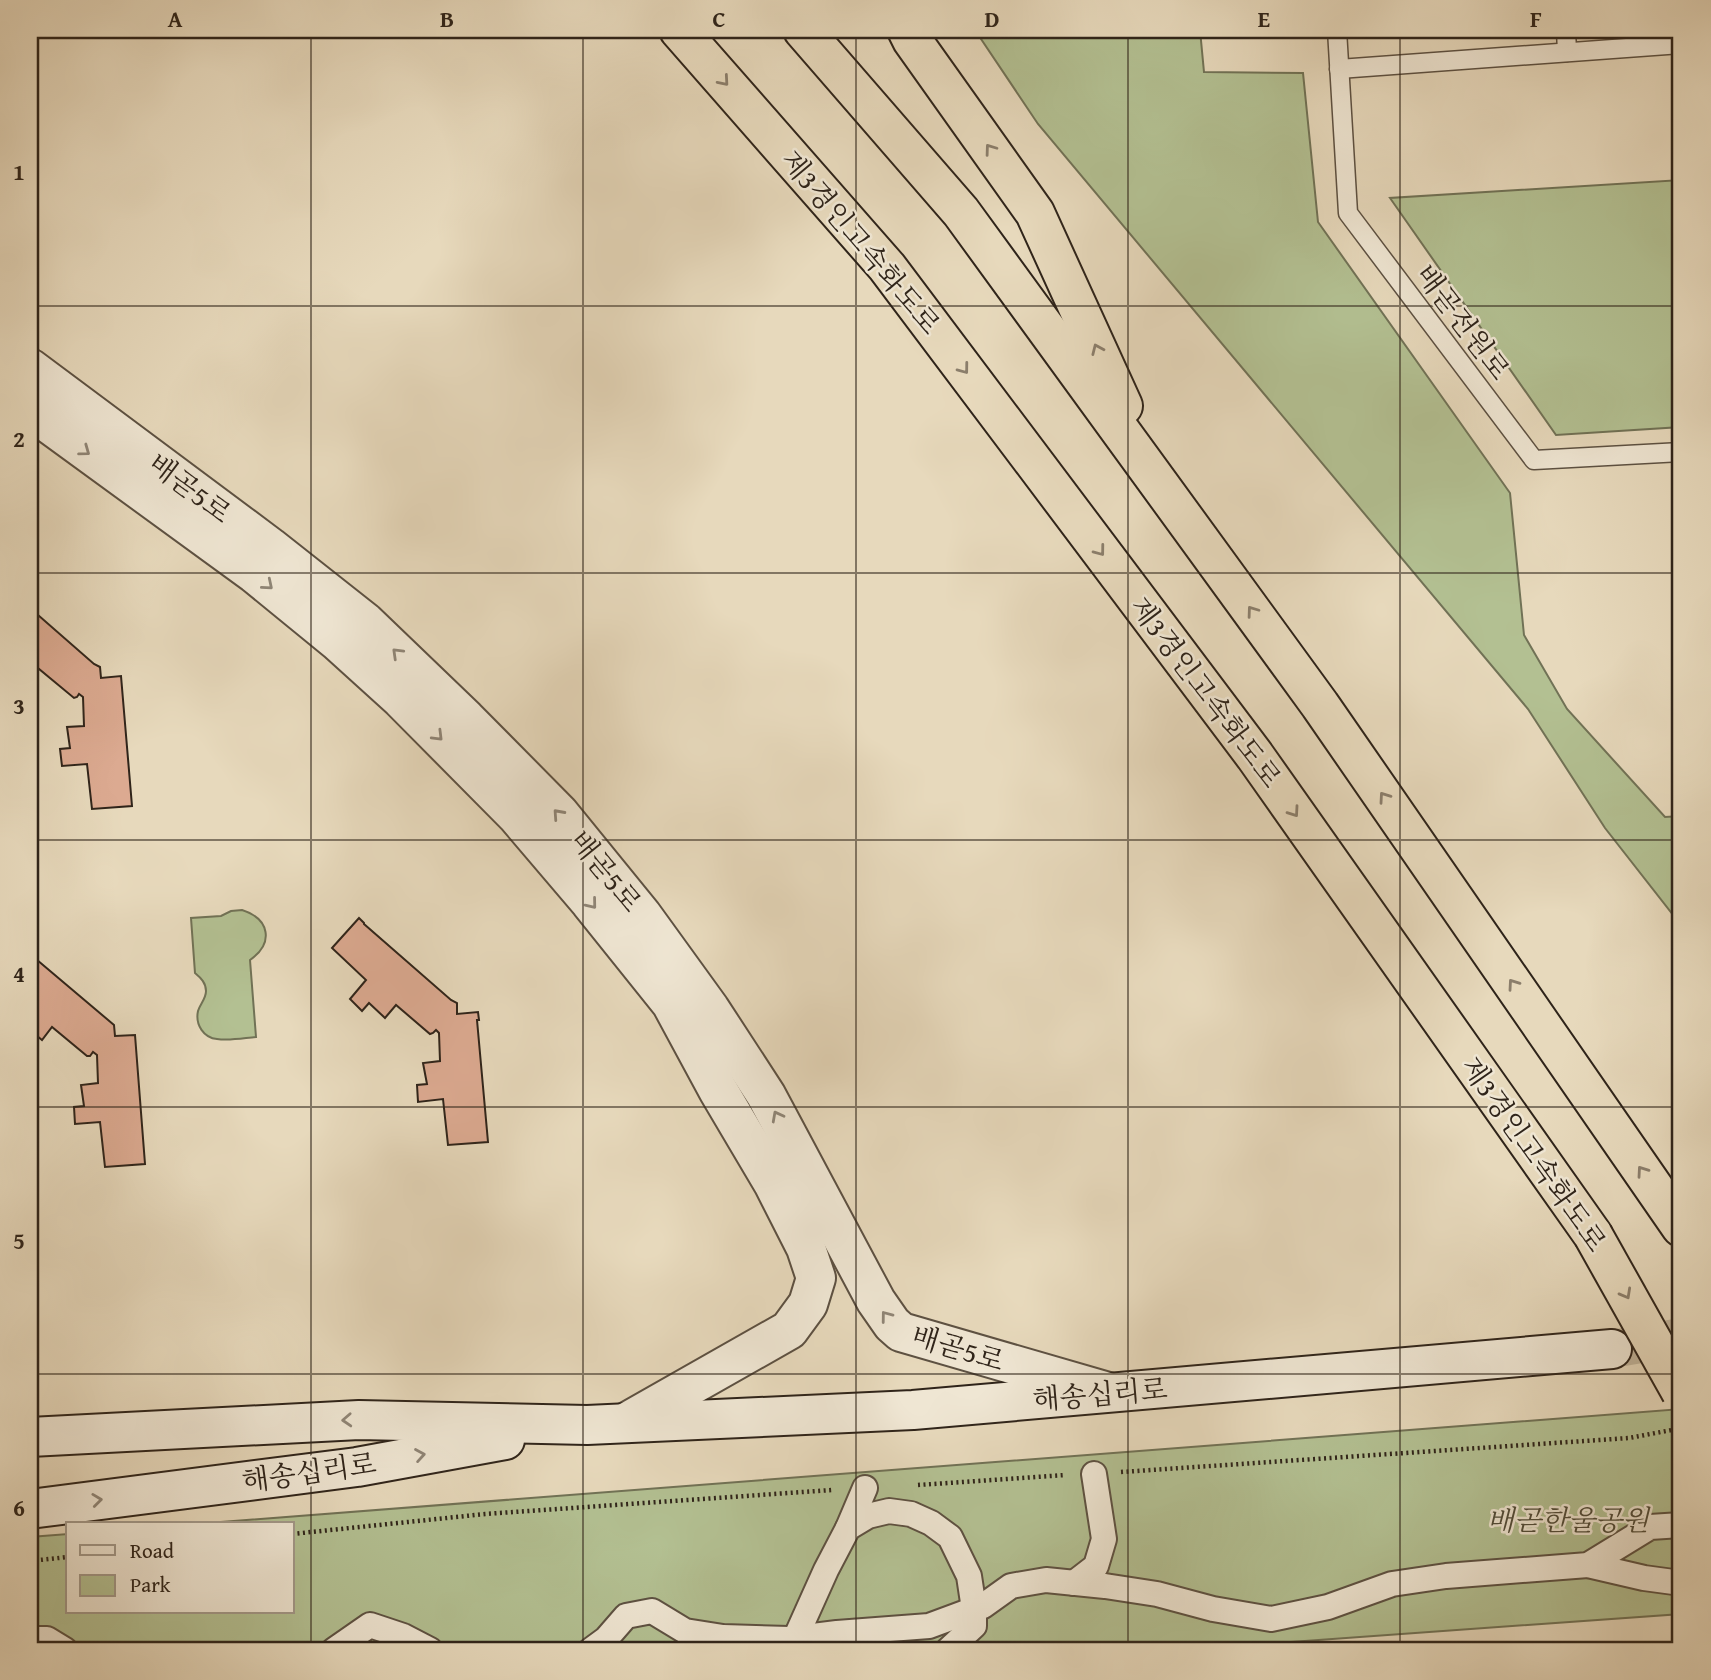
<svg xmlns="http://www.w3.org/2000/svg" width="1711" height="1680" viewBox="0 0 1711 1680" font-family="'Gentium Book Plus','Noto Serif KR',serif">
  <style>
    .green { fill: #b3c092; stroke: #717256; stroke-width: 2 }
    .building { fill: #dcaa91; stroke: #2f241a; stroke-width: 2 }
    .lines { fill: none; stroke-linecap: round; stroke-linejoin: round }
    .secondary-tunnel { stroke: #c2b59c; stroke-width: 38; stroke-dasharray: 38 19; stroke-linecap: butt }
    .service-casing { stroke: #5d5142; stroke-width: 21 }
    .pedestrian-casing { stroke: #5d5142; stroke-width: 28 }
    .tertiary-casing { stroke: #5d5142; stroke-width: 42 }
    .secondary-casing { stroke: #2f241a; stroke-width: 42 }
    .trunk-casing { stroke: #2f241a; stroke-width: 42 }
    .path { stroke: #2f241a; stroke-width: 4.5; stroke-dasharray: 2 3.5; stroke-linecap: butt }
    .service { stroke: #efe6d3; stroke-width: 18 }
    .pedestrian { stroke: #efe6d3; stroke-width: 24 }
    .tertiary { stroke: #efe6d3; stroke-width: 38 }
    .secondary { stroke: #efe6d3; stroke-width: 38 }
    .trunk { stroke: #e7d9bc; stroke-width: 38 }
    .trunk-bridge-casing { stroke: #2f241a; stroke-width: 42; stroke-linecap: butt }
    .trunk-bridge { stroke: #e7d9bc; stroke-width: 38 }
    .oneway { stroke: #8b7e6b }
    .oneway2 { stroke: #8f8576 }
    .grid { fill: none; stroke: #2f241a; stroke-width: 2; stroke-opacity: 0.55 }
    .labels { text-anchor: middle; stroke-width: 5; stroke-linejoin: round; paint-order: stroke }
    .street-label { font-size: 28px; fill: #2f241a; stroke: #efe6d3 }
    .park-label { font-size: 28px; font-style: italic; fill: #504b38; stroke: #efe6d3 }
    .neatline { fill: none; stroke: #2f241a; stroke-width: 2.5 }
    .grid-label { font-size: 23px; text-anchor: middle; font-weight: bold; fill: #2f241a }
  </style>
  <rect width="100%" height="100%" fill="#e7d9bc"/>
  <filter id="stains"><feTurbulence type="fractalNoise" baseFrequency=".00286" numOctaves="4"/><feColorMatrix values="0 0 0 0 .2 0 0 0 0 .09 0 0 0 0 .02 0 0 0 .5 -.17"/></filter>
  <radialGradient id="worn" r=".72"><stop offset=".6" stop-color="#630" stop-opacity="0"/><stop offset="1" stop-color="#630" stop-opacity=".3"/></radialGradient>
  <g class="green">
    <polygon points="975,30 1200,30 1204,72 1303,73 1318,222 1510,493 1524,635 1567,709 1665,817 1681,816 1681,925 1605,828 1528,709 1038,124"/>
    <polygon points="1681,180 1681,427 1556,435 1390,198"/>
    <path d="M 242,910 C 270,919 274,943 250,960 L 256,1037 C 244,1038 230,1041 217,1039 C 204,1038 195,1025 198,1011 C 200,1004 206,999 206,991 C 206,983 201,978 195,973 L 191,918 L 221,916 L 231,911 Z"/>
    <polygon points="1681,1409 1681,1614 1179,1650 30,1650 30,1537 68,1534 68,1612 292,1612 292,1524 195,1524"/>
  </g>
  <g class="building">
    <polygon points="30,608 94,664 100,667 101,678 121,676 132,806 92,809 87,764 62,766 60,749 70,748 67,727 84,726 83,697 79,694 77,697 74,698 39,669 30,680"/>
    <polygon points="359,918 364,923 364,924 451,1000 457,1003 457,1014 478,1012 479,1020 477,1020 488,1142 448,1145 443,1099 418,1102 417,1085 427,1084 423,1063 440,1061 439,1033 436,1030 433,1033 430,1034 396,1005 385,1018 369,1003 362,1011 350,999 366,980 332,948"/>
    <polygon points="30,954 114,1025 115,1036 135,1035 145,1164 105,1167 100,1122 75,1124 74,1107 84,1106 81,1085 98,1083 97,1055 93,1052 90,1056 87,1056 52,1027 42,1040 31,1031 32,1030 30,1028"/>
  </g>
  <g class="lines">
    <polyline class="secondary-tunnel" points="1612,1349 1681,1337"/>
    <defs>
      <g id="service">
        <polyline points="1337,30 1348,213 1534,460 1681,452"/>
        <polyline points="1566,30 1567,52"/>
        <polyline points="1339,69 1681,44"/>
      </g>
      <g id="pedestrian">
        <polyline points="848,1528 865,1488"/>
        <polyline points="1588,1565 1644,1578 1681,1583"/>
        <polyline points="1074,1583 1096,1566 1104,1539 1094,1474"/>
        <polyline points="30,1639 47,1639 65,1650"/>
        <polyline points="795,1639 826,1570 848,1528 868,1516 889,1511 911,1514 931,1523 950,1537 969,1576 974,1609 974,1626 948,1650"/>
        <polyline points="334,1650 370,1625 403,1636 430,1650"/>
        <polyline points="591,1650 606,1639 626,1616 652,1611 685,1631 723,1637 789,1639 837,1633 929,1626 983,1606 1011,1586 1046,1580 1105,1586 1157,1594 1213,1609 1271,1619 1328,1607 1392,1584 1446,1576 1588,1565 1650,1527 1681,1525"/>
      </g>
      <g id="tertiary">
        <polyline points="30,368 270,547 365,622 466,719 559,813 642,915 710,1009 766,1095 876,1301 892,1324 901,1332 1108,1392"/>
        <polyline points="30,410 255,574 337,641 401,699 516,815 590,902 671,1003 718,1090 773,1183 806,1248 816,1278 808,1304 789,1330 625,1423"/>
      </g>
      <g id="secondary">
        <polyline points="30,1437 359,1420 587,1425 913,1410 1612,1349"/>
        <polyline points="30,1509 357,1467 505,1440"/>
      </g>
      <g id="trunk">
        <polyline points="679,30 887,267 1255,756 1593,1235"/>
        <polyline points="803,30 961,212 1320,705 1681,1227"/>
        <polyline points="907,30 912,40 1035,213 1123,406"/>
      </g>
    </defs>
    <use href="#service" class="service-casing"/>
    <use href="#pedestrian" class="pedestrian-casing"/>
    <use href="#tertiary" class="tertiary-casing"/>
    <use href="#secondary" class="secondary-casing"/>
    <use href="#trunk" class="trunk-casing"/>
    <g class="path">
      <polyline points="1121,1472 1629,1438 1677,1429"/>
      <polyline points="918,1485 1066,1475"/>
      <polyline points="292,1534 485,1514 832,1490"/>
      <polyline points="30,1561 68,1557"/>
    </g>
    <use href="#service" class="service"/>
    <use href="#pedestrian" class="pedestrian"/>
    <use href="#tertiary" class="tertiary"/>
    <use href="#secondary" class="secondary"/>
    <use href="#trunk" class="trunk"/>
    <defs>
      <polyline id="trunk-bridge" points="1593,1235 1681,1392"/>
    </defs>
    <use href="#trunk-bridge" class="trunk-bridge-casing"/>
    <use href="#trunk-bridge" class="trunk-bridge"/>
  </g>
  <defs><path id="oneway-chevron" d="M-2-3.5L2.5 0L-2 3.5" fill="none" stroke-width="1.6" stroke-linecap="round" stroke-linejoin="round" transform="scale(1.75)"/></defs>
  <g class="oneway">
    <use href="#oneway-chevron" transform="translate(724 81) rotate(49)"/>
    <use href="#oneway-chevron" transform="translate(990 149) rotate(-126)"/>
    <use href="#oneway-chevron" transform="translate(1097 349) rotate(-114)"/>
    <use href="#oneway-chevron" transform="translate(964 369) rotate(53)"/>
    <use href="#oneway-chevron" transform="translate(1100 551) rotate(53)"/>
    <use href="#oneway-chevron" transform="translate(1252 611) rotate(-126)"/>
    <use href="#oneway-chevron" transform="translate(1384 797) rotate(-125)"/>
    <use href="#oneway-chevron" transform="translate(1294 812) rotate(55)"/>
    <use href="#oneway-chevron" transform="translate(1513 984) rotate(-125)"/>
    <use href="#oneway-chevron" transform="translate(1642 1171) rotate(-125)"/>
    <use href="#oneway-chevron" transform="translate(1626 1294) rotate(61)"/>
  </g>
  <g class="oneway2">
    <use href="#oneway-chevron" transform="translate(85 451) rotate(36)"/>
    <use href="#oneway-chevron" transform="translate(268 585) rotate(40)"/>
    <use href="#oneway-chevron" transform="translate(397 653) rotate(-136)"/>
    <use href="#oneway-chevron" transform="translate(438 736) rotate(45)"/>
    <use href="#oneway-chevron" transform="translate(558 814) rotate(-132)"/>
    <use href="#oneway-chevron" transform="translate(592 904) rotate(51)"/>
    <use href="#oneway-chevron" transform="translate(777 1116) rotate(-118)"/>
    <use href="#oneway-chevron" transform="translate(886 1316) rotate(-127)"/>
    <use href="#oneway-chevron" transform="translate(347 1420) rotate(177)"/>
    <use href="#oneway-chevron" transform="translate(420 1455) rotate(-10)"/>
    <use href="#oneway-chevron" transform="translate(97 1500) rotate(-7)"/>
  </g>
  <path class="grid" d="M 311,30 L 311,1650M 583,30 L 583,1650M 856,30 L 856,1650M 1128,30 L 1128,1650M 1400,30 L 1400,1650M 30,306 L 1681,306M 30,573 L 1681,573M 30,840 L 1681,840M 30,1107 L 1681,1107M 30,1374 L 1681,1374"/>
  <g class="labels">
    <g class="street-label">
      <text transform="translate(861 242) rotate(50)" y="10">제3경인고속화도로</text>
      <text transform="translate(1463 322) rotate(53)" y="10">배곧전원로</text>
      <text transform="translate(190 488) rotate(37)" y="10">배곧5로</text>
      <text transform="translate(1206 692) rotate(53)" y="10">제3경인고속화도로</text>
      <text transform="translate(606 871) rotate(51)" y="10">배곧5로</text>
      <text transform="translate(1534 1154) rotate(55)" y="10">제3경인고속화도로</text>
      <text transform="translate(958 1348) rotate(17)" y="10">배곧5로</text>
      <text transform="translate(1100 1394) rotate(-5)" y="10">해송십리로</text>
      <text transform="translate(309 1472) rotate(-8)" y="10">해송십리로</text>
    </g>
    <g class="park-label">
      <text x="1568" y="1530">배곧한울공원</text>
    </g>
  </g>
  <rect width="1711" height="1680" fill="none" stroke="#e7d9bc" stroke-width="77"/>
  <rect x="66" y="1522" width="228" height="91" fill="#efe6d3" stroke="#a29889" stroke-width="2"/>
  <rect x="80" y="1545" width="35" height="10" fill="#efe6d3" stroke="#a29889" stroke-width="2"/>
  <text x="130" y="1558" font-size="21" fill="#2f241a">Road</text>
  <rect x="80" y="1575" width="35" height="21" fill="#b3c092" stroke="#a29889" stroke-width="2"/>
  <text x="130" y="1592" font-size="21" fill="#2f241a">Park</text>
  <rect x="38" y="38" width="1634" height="1604" class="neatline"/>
  <g class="grid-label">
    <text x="175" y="27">A</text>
    <text x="447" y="27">B</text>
    <text x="719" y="27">C</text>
    <text x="992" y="27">D</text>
    <text x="1264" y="27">E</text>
    <text x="1536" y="27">F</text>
    <text x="19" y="180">1</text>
    <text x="19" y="447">2</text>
    <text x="19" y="714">3</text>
    <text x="19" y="982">4</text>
    <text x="19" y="1249">5</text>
    <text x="19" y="1516">6</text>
  </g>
  <rect width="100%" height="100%" filter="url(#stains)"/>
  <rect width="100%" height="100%" fill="url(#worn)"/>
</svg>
